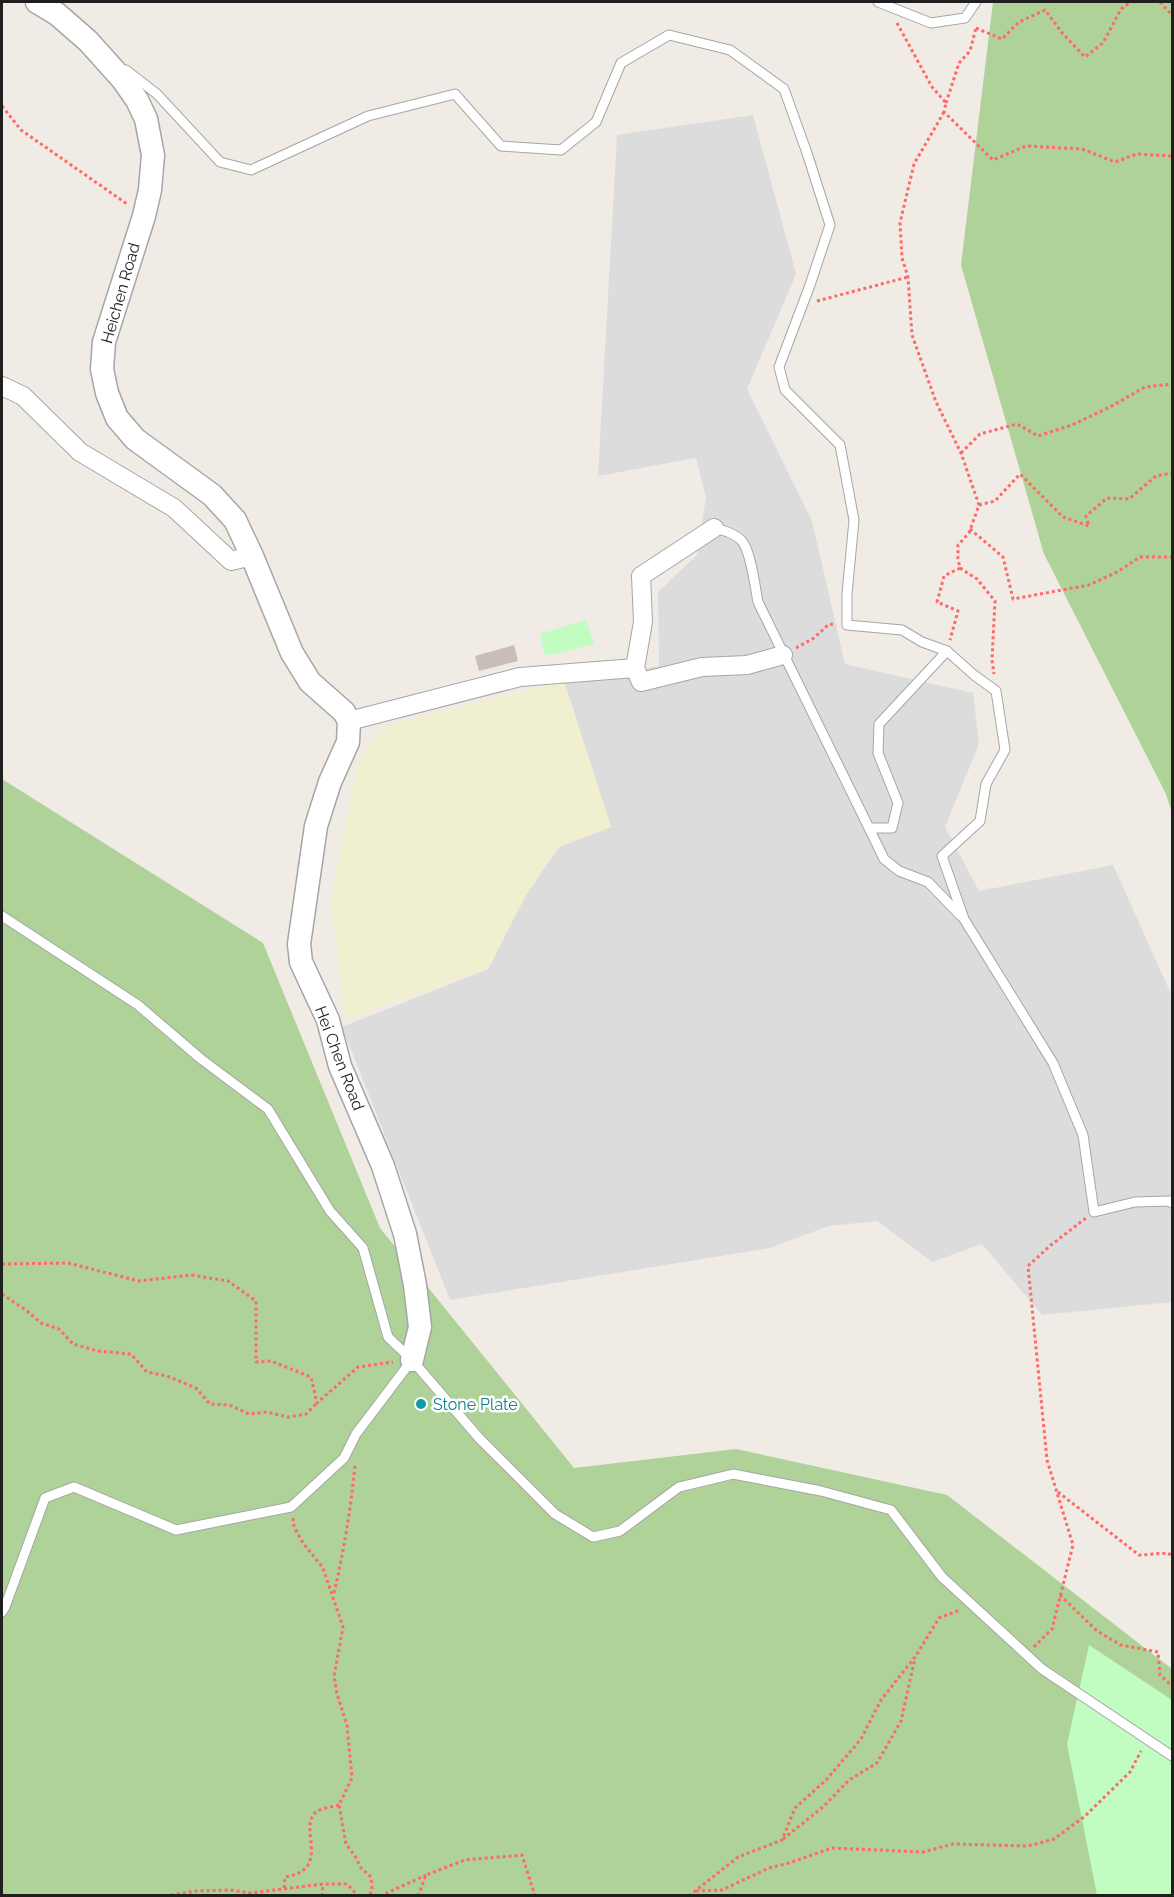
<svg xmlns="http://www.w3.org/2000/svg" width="1174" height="1897" viewBox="0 0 1174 1897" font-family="Raleway,sans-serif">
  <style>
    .residential { fill: #dddcdc }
    .farmland { fill: #f0efcf }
    .forest { fill: #aed297 }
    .park { fill: #c1fcc0 }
    .building { fill: #c8bdb8 }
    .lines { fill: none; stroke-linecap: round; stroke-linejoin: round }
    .service-casing { stroke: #a6a6a6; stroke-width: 11 }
    .minor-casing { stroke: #a6a6a6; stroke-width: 20 }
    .tertiary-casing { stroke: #a6a6a6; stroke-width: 25 }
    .path { stroke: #ff6967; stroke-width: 3; stroke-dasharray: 3 3; stroke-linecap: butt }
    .service { stroke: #fff; stroke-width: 9 }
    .minor { stroke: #fff; stroke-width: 18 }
    .tertiary { stroke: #fff; stroke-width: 22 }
    .culture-dot { fill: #0f9aa8; stroke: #fff; stroke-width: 2 }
    .labels { text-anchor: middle; stroke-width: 5; stroke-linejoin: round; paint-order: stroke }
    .street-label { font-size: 16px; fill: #1f1f1f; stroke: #fff }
    .culture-label { font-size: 16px; fill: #0d838f; stroke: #fff; text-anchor: start }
  </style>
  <rect width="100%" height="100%" fill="#f0ebe5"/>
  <polygon class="residential" points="753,115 796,274 747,389 812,521 845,664 973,693 979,744 945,827 979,891 1113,865 1172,996 1172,1302 1042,1315 982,1244 932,1262 877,1221 829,1226 770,1248 450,1300 342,1027 488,969 526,895 559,847 611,827 564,681 659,666 658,592 697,555 706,497 696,458 598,476 617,135"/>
  <polygon class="farmland" points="564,681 611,827 559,847 526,895 488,969 345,1019 331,900 359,759 386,726"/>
  <g class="forest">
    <polygon points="993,2 1172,2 1172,813 1166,794 1044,554 961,265"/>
    <polygon points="2,779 263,943 380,1228 574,1468 736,1449 947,1495 1172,1669 1172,1895 2,1895"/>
  </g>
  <g class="park">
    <polygon points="586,620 594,644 545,656 540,634"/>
    <polygon points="1089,1645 1172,1700 1172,1895 1097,1895 1067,1744"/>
  </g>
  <polygon class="building" points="514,645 518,661 479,671 475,656"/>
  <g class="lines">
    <defs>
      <g id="service">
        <polyline points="878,2 931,23 965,18 976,2"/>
        <polyline points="126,70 157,94 220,162 251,170 368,116 455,94 501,146 561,150 596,122 621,63 669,35 730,50 784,89 807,153 830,225 810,285 779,367 785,390 840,445 854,520 847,594 847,625 902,630 922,642 947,651 974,675 996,691 1005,750 986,784 980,821 942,856 964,919 1053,1063 1083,1135 1094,1212 1135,1202 1170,1201 1172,1203"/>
        <path d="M 714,528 C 723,530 734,533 741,540 C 751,550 755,587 758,602 L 869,828 L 892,828 L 898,803 L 878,753 L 879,724 L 947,651"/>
        <polyline points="869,828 884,859 899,871 928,882 961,916"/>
        <polyline points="2,916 138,1005 201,1059 268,1109 330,1211 363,1248 388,1337 412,1360 479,1438 555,1514 593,1537 620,1531 679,1487 733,1474 821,1491 891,1510 942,1577 1042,1669 1172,1756"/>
        <polyline points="2,1612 5,1607 45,1498 74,1487 176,1530 291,1507 344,1458 356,1434 412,1360"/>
      </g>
      <g id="minor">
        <polyline points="2,386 23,396 80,452 174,508 231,561 252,556"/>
        <polyline points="714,528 641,576 643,622 635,668 641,682 702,667 747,665 783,655"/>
        <polyline points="349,721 520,677 635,668"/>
      </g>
      <polyline id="tertiary" points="37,2 57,14 88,41 123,80 137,100 146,119 153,155 150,190 144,216 104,342 102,369 107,393 117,418 135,439 212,495 235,520 252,556 292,653 310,682 344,712 349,721 348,742 330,782 316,826 299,944 301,962 328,1020 340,1066 383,1166 405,1234 415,1285 420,1327 412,1360"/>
    </defs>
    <use href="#service" class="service-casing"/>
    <use href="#minor" class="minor-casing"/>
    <use href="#tertiary" class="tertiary-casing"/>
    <g class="path">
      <polyline points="1160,2 1172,15"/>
      <polyline points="897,23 932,87 946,103 944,112 993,160 1026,146 1082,149 1115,162 1137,154 1172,156"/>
      <polyline points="976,28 1002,39 1019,22 1045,10 1063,34 1085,57 1103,43 1121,9 1131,2"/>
      <polyline points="946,103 959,63 970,51 976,28"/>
      <polyline points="2,106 21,130 127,204"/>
      <polyline points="944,112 914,164 900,223 902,258 908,277 912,335 936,402 961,453 979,505 969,533 958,545 958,559 960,568 944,576 937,602 958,611 950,640"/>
      <polyline points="817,301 908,277"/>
      <polyline points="961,453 980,434 1017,424 1038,436 1072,425 1110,407 1145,387 1172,384"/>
      <polyline points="979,505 995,501 1020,474 1063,517 1089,526 1086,516 1107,498 1129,499 1156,476 1172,473"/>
      <polyline points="970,529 1003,557 1013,599 1089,585 1117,572 1140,557 1172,557"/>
      <polyline points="960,568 977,579 995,601 992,660 994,674"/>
      <polyline points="796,648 814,638 829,624 836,625"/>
      <polyline points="2,1264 68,1263 139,1281 191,1275 228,1281 256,1301 256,1362 271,1361 311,1377 317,1403 358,1367 393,1362"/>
      <polyline points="2,1294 27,1311 41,1323 59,1329 73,1344 98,1351 131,1354 147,1372 167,1376 196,1388 210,1404 229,1405 249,1414 267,1412 288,1417 306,1414 317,1403"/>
      <polyline points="1058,1492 1139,1555 1168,1553 1172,1556"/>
      <polyline points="293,1518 294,1527 303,1543 323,1568 343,1627 334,1676 337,1694 347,1725 352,1778 339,1805 346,1844 355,1856 361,1868 371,1877 372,1887 370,1896"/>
      <path d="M 334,1593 C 344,1550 351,1508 355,1464"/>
      <polyline points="1060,1595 1097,1631 1121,1645 1158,1652 1160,1675 1172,1686"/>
      <polyline points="1034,1647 1052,1629 1073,1545 1047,1460 1028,1266 1051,1245 1086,1218"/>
      <polyline points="783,1839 823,1807 849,1780 877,1763 901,1721 915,1658"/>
      <path d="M 284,1888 L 285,1877 C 333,1869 297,1828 316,1812 C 322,1808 333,1807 339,1805"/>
      <polyline points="696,1891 722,1890 769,1868 789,1863 832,1848 923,1852 953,1844 1028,1846 1054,1839 1084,1817 1130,1772 1141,1751"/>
      <polyline points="165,1896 196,1891 230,1890 251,1893 323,1884 347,1884 358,1896"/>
      <polyline points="322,1896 323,1884"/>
      <polyline points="380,1896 426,1875"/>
      <polyline points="418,1896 426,1875 465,1860 522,1855 535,1896"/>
      <polyline points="689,1896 738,1857 782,1840 795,1808 827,1779 861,1739 881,1700 915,1657 939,1618 960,1610"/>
    </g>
    <use href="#service" class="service"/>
    <use href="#minor" class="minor"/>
    <use href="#tertiary" class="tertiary"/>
  </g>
  <circle class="culture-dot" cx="421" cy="1404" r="6"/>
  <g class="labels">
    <g class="street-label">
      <text transform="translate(120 293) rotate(-74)" y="6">Heichen Road</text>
      <text transform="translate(340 1058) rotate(69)" y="6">Hei Chen Road</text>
    </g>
    <g class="culture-label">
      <text x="433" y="1410">Stone Plate</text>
    </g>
  </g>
  <rect width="1174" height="1897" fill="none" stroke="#1f1f1f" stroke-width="6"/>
</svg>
